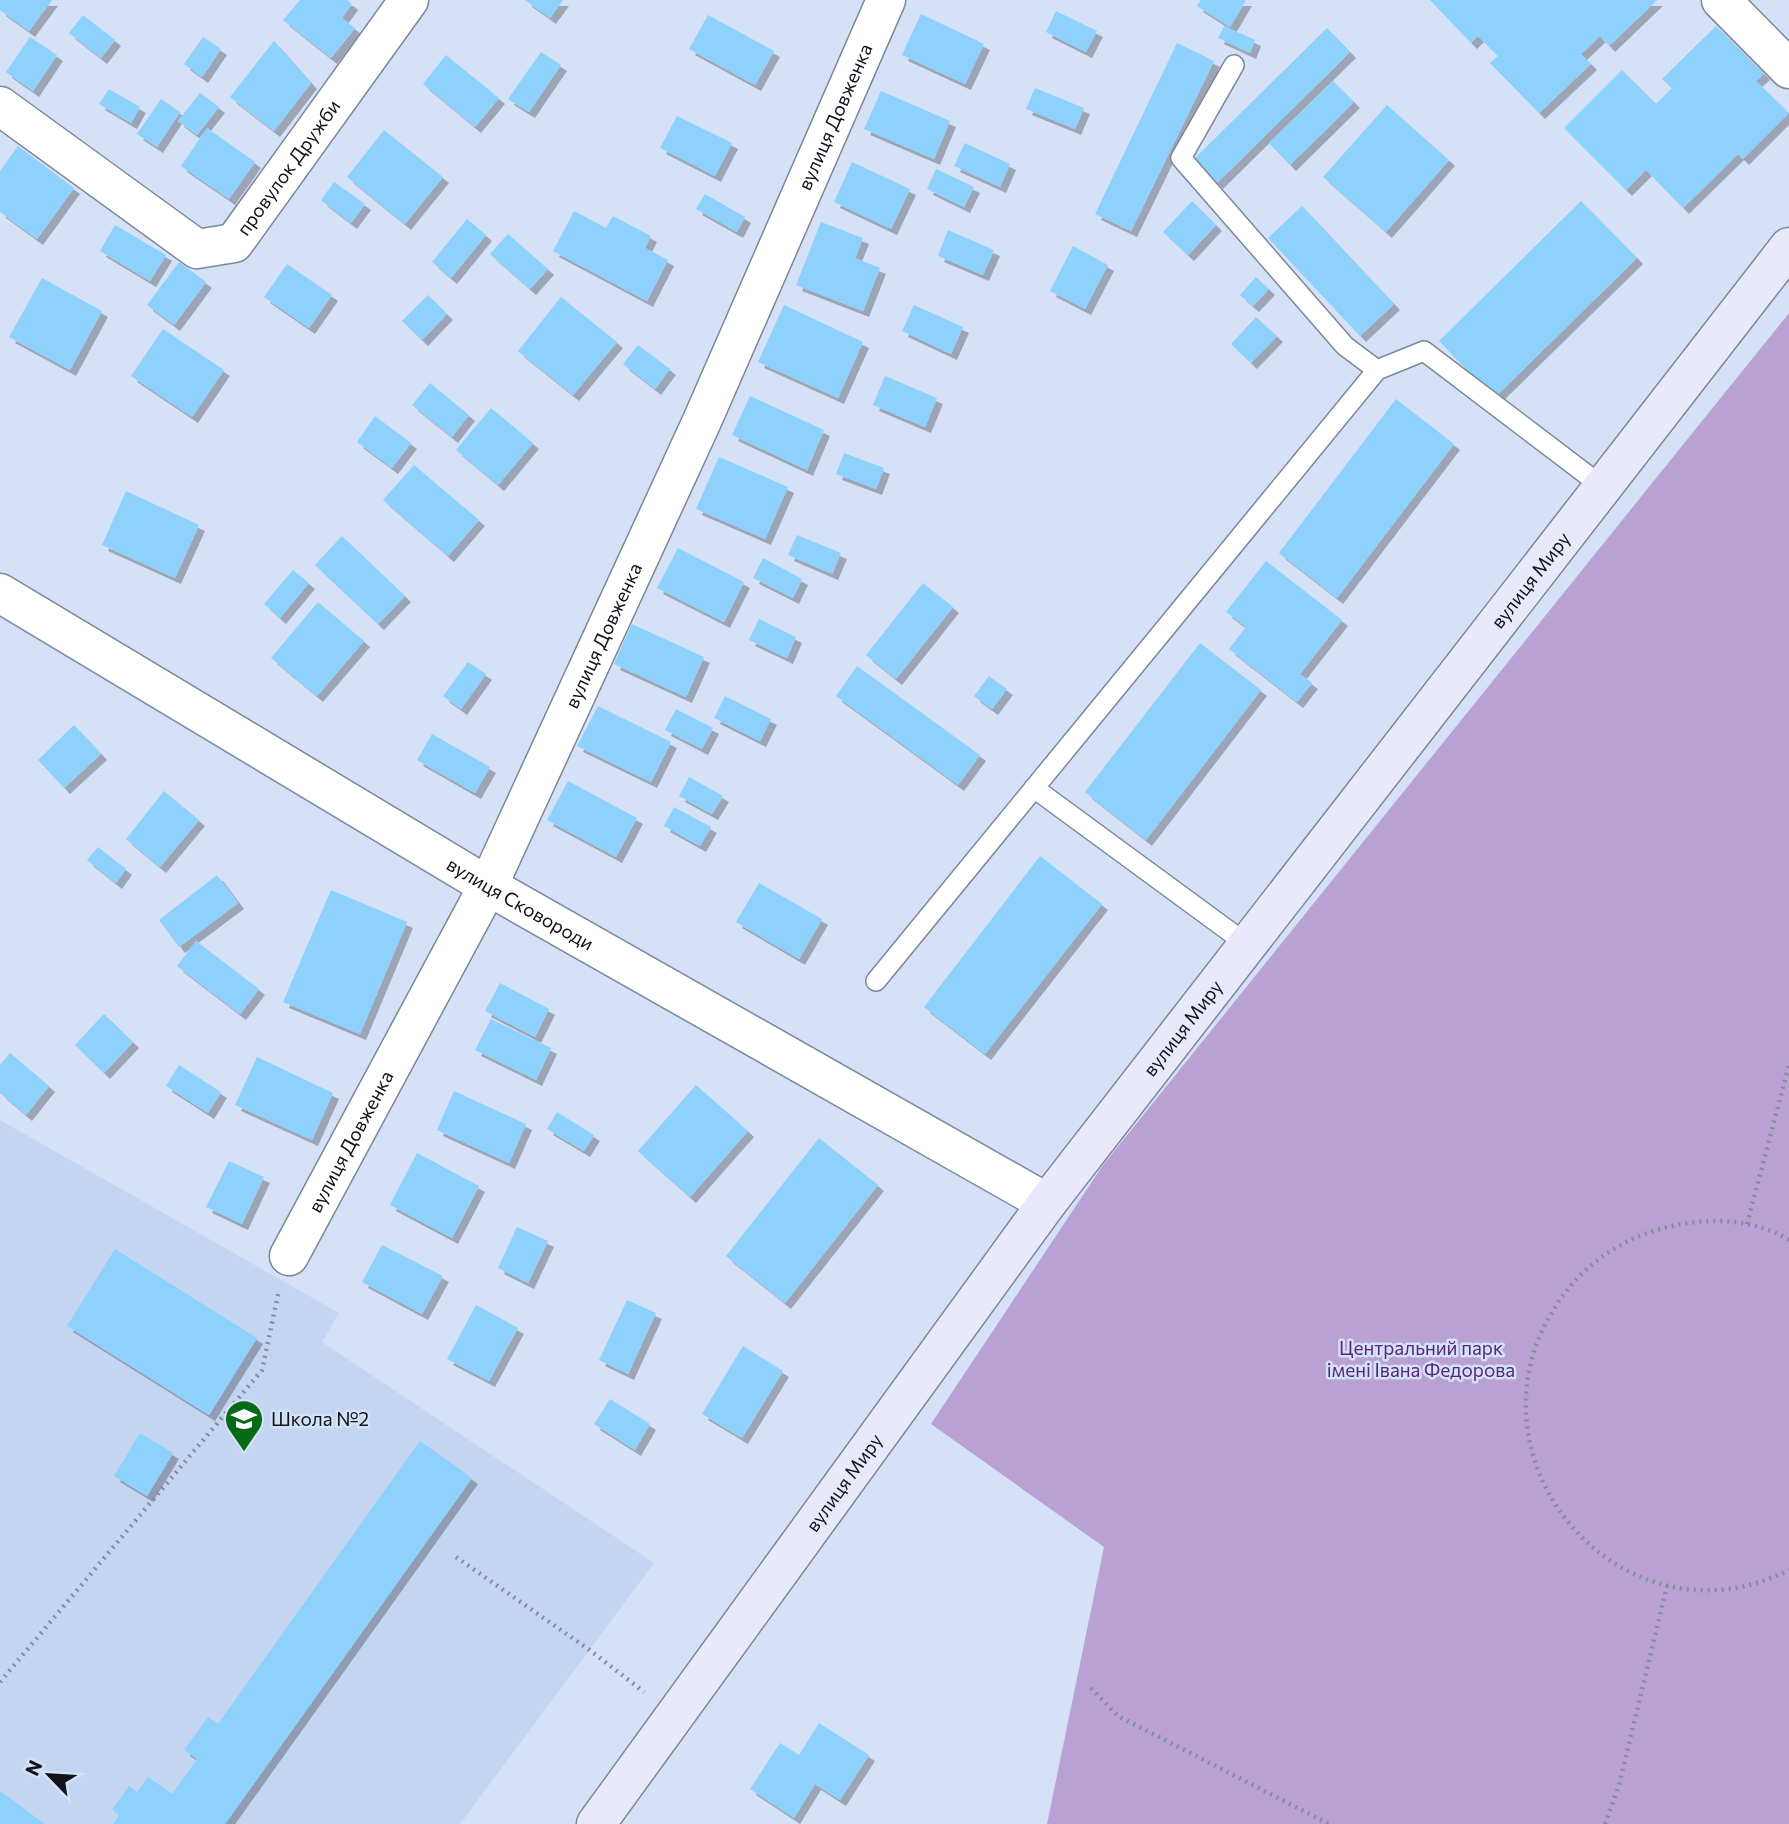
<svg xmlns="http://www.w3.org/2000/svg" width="1789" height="1824" viewBox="0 0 1789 1824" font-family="Commissioner,sans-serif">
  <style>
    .built { fill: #c4d5f1 }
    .green { fill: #baa1d3 }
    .building { fill: #8ed1fc; filter: url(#shadow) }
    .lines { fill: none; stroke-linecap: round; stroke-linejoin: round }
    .lane-casing { stroke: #7b879a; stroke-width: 22 }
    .street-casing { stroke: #7b879a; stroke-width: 41 }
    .secondary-casing { stroke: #7b879a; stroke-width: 41 }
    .path { stroke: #848d9d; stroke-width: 4.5; stroke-dasharray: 2 5; stroke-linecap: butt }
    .lane { stroke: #fff; stroke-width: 19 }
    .street { stroke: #fff; stroke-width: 38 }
    .secondary { stroke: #e9e9fb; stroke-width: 38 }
    .labels { text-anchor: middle; stroke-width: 5; stroke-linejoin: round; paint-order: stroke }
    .street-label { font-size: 19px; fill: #0f131a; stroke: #d4e1f7 }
    .park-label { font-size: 19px; fill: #59267f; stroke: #d4e1f7 }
    .poi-label { font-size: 19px; fill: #0f131a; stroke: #d4e1f7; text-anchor: start }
  </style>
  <defs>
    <filter id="shadow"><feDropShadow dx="6" dy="6" stdDeviation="0" flood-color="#0004"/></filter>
  </defs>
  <rect width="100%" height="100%" fill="#d4e1f7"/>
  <polygon class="built" points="0,1120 339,1313 322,1342 654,1563 460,1824 0,1824"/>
  <polygon class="green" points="1789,313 1789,1824 1047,1824 1104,1547 931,1424 1103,1165"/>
  <g class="building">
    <polygon points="0,0 52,0 29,31 0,10"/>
    <polygon points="300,0 347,0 352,4 342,18 355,28 331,58 283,20"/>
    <polygon points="525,0 563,0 550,18"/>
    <polygon points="1201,0 1246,0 1230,27 1197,6"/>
    <polygon points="1430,0 1657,0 1609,46 1600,36 1581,54 1591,64 1539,113 1490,63 1498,56 1478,36 1471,43"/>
    <polygon points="1056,11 1097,31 1086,52 1046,32"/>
    <polygon points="921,14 984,44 965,84 902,55"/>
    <polygon points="83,15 115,40 101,58 69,33"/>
    <polygon points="708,15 774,51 755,85 689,49"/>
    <polygon points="1224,26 1255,40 1250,53 1218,38"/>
    <polygon points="1716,26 1764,74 1756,81 1789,113 1743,159 1738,154 1683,208 1646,170 1626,190 1564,128 1622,70 1656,104 1672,88 1662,79"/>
    <polygon points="1327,28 1350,52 1217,183 1194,159"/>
    <polygon points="30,37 57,55 33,91 6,72"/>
    <polygon points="203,37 221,49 202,77 184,64"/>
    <polygon points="274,41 311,83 274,131 230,97"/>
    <polygon points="1177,43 1214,61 1131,231 1095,214"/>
    <polygon points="541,52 561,65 529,112 508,99"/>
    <polygon points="446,55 499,98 475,127 423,84"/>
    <polygon points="1333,81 1354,102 1290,165 1269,143"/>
    <polygon points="1035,88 1084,108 1075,129 1026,109"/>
    <polygon points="109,89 140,107 131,123 99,104"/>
    <polygon points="881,91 950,121 934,159 864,129"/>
    <polygon points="200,93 219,107 197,135 178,121"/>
    <polygon points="161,99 180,112 157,147 137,134"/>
    <polygon points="1387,105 1449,160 1386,232 1323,177"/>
    <polygon points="677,116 732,143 715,176 660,148"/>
    <polygon points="207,128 255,162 229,199 181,166"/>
    <polygon points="384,130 443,177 405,224 347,177"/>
    <polygon points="965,143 1010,164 1000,187 954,166"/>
    <polygon points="18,146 74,188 37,239 0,212 0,171"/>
    <polygon points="852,162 910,189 891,229 834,202"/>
    <polygon points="936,169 974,187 964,207 927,189"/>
    <polygon points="334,182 365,204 351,223 321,200"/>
    <polygon points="705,194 745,217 737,232 696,209"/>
    <polygon points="1192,201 1216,225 1188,255 1163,232"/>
    <polygon points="1581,201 1637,258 1494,398 1439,341"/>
    <polygon points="1302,206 1394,304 1360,336 1268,238"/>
    <polygon points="574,211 606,228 613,216 651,236 645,248 668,260 647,301 553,251"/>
    <polygon points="467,219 486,235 451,278 432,262"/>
    <polygon points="821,222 863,238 855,258 880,268 863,311 796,285"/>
    <polygon points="115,225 166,255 150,281 100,251"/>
    <polygon points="948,230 994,250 983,275 938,256"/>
    <polygon points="508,234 548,269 530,289 490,254"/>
    <polygon points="1073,246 1108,265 1085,309 1050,291"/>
    <polygon points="179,262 206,282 174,325 147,305"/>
    <polygon points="287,264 332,295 309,328 264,297"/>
    <polygon points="1256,277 1269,289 1253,306 1240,295"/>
    <polygon points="42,278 102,311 70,370 9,337"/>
    <polygon points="428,295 447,314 422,340 402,321"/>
    <polygon points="561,297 617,342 573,395 518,351"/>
    <polygon points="784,305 863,342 838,398 758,362"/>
    <polygon points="914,305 963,327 951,354 902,331"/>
    <polygon points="1256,317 1277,336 1251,363 1231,344"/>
    <polygon points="163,329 224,370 192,417 131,376"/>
    <polygon points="638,345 670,369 655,389 623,364"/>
    <polygon points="885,376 937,398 925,427 873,405"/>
    <polygon points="430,383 469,415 452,437 412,405"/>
    <polygon points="750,396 824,430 807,470 732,435"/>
    <polygon points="1396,399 1454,444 1337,598 1279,553"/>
    <polygon points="491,408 533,443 498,485 456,450"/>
    <polygon points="375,416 411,443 392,468 357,442"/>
    <polygon points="844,453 884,468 876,489 836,474"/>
    <polygon points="719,457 788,487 765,539 696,509"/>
    <polygon points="414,465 479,520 448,556 383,500"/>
    <polygon points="126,491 199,525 175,578 102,545"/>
    <polygon points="797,535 841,553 832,574 788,555"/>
    <polygon points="342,536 405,596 378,624 315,565"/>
    <polygon points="678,548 744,582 724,622 657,588"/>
    <polygon points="763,558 802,579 793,598 753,578"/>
    <polygon points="1266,561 1342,620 1300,674 1312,683 1297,702 1229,649 1246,627 1226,612"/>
    <polygon points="293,570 309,583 280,618 264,604"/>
    <polygon points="923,583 953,607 896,679 866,655"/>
    <polygon points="318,602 364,641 317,696 271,658"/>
    <polygon points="759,619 796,637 787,658 749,640"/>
    <polygon points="632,624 704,657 686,697 614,664"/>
    <polygon points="1200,643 1261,690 1146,840 1085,792"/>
    <polygon points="468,662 486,674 461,709 443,696"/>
    <polygon points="857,666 980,755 958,785 836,696"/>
    <polygon points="989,676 1007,689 992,709 974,696"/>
    <polygon points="725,696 771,719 760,741 714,718"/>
    <polygon points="598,706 671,742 651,782 577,746"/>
    <polygon points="676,709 713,728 702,749 665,730"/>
    <polygon points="74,725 101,754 64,788 38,760"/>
    <polygon points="432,734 490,767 475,793 417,760"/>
    <polygon points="689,777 723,796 712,814 679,796"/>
    <polygon points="568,781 637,818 616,857 547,820"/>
    <polygon points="164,791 199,820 160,867 126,839"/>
    <polygon points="674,807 711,827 700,846 664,826"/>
    <polygon points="98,847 126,869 116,883 87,860"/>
    <polygon points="1040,856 1102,904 985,1054 924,1007"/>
    <polygon points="217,875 238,903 179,947 159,920"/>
    <polygon points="759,883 822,919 799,959 736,922"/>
    <polygon points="331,890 407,922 360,1034 283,1002"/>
    <polygon points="196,941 259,989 240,1014 177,966"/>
    <polygon points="500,983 549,1009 535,1037 485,1011"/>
    <polygon points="104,1014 133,1042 104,1073 75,1045"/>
    <polygon points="491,1019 551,1048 536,1080 475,1050"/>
    <polygon points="10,1053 49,1086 26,1115 0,1093 0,1065"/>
    <polygon points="257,1057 333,1093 312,1140 235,1105"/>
    <polygon points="179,1065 221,1092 208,1113 166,1086"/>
    <polygon points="696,1085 748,1131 690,1197 638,1151"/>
    <polygon points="454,1091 526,1124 509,1163 437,1130"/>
    <polygon points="557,1112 594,1135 584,1151 547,1129"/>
    <polygon points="819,1138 878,1185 785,1303 726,1256"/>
    <polygon points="417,1153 479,1186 452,1238 390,1205"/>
    <polygon points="229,1161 264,1177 242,1224 206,1207"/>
    <polygon points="517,1227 548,1241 528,1283 498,1268"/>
    <polygon points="382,1245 443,1276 422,1314 362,1282"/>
    <polygon points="115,1249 257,1338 209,1415 67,1326"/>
    <polygon points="627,1300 656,1313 628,1374 599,1360"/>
    <polygon points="476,1305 518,1328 489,1381 447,1359"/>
    <polygon points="743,1346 783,1371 742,1438 702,1414"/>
    <polygon points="610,1399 650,1424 635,1450 594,1424"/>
    <polygon points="140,1433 173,1453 147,1496 114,1476"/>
    <polygon points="420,1441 472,1478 225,1824 113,1824 119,1815 112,1810 129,1786 137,1792 148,1777 172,1794 197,1759 184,1750 208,1717 218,1724"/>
    <polygon points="819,1723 869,1755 840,1800 815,1784 794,1818 750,1789 780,1743 799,1755"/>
    <polygon points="0,1791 45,1824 0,1824"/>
  </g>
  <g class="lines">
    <defs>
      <g id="lane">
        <polyline points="1234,65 1181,158 1345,346 1377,370"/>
        <polyline points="1034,788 1248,945"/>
        <polyline points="876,981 1377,370 1424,351 1603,487"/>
      </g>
      <g id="street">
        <polyline points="1721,0 1789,69"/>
        <path id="s1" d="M 0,106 L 197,249 L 234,243 L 409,0"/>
        <path id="s2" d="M 0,593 L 488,886 L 1047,1203"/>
        <path id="s3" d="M 289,1256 L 488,886 L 702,421 L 886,0"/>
      </g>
      <g id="secondary">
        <path id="s4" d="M 596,1824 L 1047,1203 L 1789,247"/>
      </g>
    </defs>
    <use href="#lane" class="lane-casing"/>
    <use href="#street" class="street-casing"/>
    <use href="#secondary" class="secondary-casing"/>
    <g class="path">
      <polyline points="1747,1224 1789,1065"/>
      <path d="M 1789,1240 C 1751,1217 1702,1217 1660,1229 C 1621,1240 1586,1263 1562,1297 C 1450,1451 1618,1656 1789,1570"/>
      <polyline points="456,1557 591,1651 644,1692"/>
      <polyline points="0,1682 262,1370 279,1290"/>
      <polyline points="1091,1688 1118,1716 1329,1824"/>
      <polyline points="1605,1824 1619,1785 1667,1586"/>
    </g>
    <use href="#lane" class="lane"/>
    <use href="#street" class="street"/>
    <use href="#secondary" class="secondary"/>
  </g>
  <defs>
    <symbol id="school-pin" viewBox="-11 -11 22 30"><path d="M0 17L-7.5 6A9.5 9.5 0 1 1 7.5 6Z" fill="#066a16" stroke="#d4e1f7"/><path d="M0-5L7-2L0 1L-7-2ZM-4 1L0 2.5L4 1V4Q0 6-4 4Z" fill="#fff"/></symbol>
  </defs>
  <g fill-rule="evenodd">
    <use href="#school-pin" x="222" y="1397" width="44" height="60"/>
  </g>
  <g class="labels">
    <g class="street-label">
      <text dy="7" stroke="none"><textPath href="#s3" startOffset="1264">вулиця Довженка</textPath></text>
      <text dy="7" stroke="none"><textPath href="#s1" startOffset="374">провулок Дружби</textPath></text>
      <text dy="7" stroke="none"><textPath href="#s4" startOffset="1556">вулиця Миру</textPath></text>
      <text dy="7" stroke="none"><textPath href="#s3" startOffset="696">вулиця Довженка</textPath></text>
      <text dy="7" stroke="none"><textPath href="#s2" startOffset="606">вулиця Сковороди</textPath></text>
      <text dy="7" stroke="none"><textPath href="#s4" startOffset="989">вулиця Миру</textPath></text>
      <text dy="7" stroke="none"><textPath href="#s3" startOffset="130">вулиця Довженка</textPath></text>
      <text dy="7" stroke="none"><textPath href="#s4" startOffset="422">вулиця Миру</textPath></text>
    </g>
    <g class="park-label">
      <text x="1421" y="1355">Центральний парк<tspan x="1421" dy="22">імені Івана Федорова</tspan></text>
    </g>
    <g class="poi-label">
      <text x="271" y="1426">Школа №2</text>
    </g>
  </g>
  <g transform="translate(49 1775) rotate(295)" stroke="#d4e1f7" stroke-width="5" paint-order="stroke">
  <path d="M0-5L12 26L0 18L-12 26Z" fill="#0f131a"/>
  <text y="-10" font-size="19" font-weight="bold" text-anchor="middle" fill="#0f131a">N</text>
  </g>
</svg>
